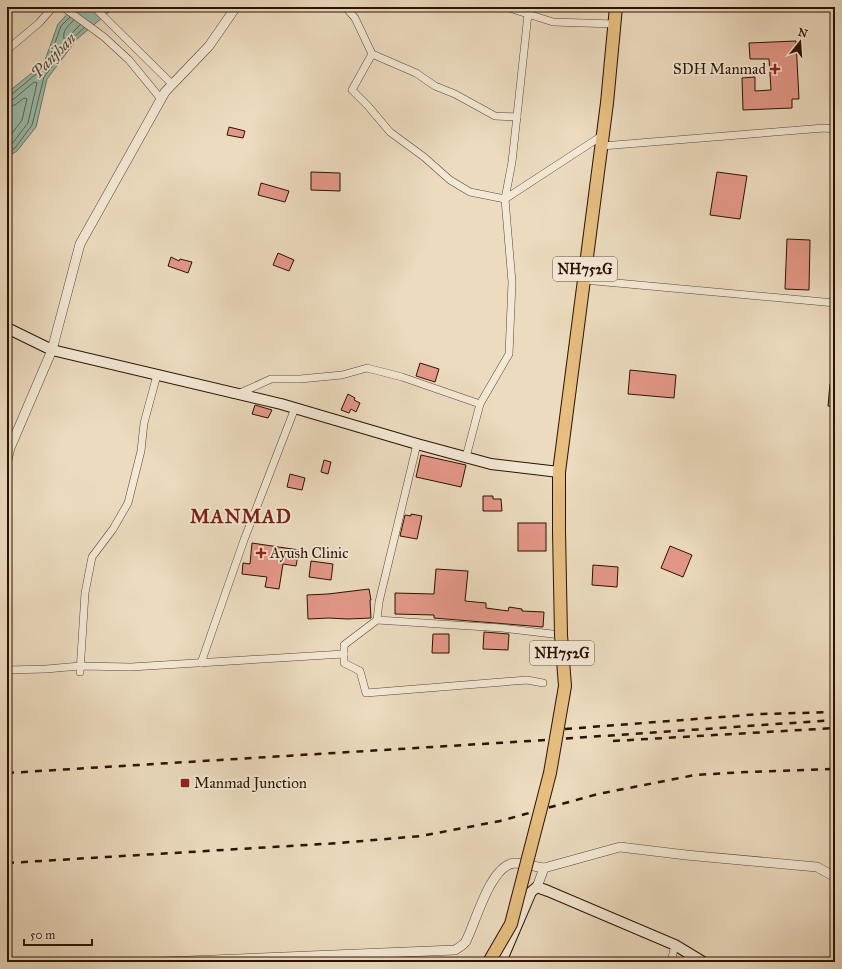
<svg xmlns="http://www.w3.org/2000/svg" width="842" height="969" viewBox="0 0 842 969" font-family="'IM FELL Great Primer',serif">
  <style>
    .water { fill: #9abcac; stroke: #6d7867 }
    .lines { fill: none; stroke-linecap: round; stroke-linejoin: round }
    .shore { stroke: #626656; stroke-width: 1 }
    .building { fill: #e49888; stroke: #2a1100 }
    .minor-casing { stroke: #5a4430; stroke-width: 8 }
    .tertiary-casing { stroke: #5a4430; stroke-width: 10 }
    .secondary-casing { stroke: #2a1100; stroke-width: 12 }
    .trunk-casing { stroke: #2a1100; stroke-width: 14 }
    .minor { stroke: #f3e8d5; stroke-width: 7 }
    .tertiary { stroke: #f3e8d5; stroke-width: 9 }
    .secondary { stroke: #f3e8d5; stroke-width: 10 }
    .trunk { stroke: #e6be80; stroke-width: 12 }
    .rail { stroke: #2a1100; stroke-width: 2.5; stroke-dasharray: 7 7; stroke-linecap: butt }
    .trunk-bridge-casing { stroke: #2a1100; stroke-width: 14; stroke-linecap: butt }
    .trunk-bridge { stroke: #e6be80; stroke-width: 12 }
    .poi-dot { fill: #8f2418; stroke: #f3e8d5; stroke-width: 1.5 }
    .labels { text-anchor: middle; stroke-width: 3.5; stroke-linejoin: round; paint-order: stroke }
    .shield { fill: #f3e8d5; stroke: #665240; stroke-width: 1 }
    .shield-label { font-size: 14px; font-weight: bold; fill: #2a1100 }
    .poi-label { font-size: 15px; fill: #2a1100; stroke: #f3e8d5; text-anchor: start }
    .water-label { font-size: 16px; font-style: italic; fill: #514d3c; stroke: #f3e8d5 }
    .district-label { font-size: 19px; font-weight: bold; letter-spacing: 1px; fill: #7a1f14; stroke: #f3e8d5 }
  </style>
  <rect width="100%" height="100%" fill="#ecdbbf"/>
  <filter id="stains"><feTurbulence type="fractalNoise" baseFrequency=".005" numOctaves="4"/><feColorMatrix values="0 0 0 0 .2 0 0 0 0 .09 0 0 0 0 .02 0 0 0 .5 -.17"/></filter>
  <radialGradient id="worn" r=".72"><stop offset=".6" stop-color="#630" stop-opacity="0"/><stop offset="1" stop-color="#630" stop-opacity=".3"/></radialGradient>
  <polygon class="water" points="74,7 115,7 77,39 47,79 36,127 17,151 7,157 7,93 44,63 58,24"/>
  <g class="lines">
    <g class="shore">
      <path d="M 74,20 C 68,26 62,31 64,39 L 66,39 L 80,25"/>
      <polyline points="7,95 11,95 47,65 61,26 70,17"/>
      <polyline points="7,100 14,99 34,82 37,83 28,123 12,144 7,147"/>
      <polyline points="7,106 15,105 24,98 27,99 22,120 7,140"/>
      <polyline points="7,152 15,148 32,125 44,77 74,37 84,28"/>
    </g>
  </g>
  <g class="building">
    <polygon points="796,41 799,99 792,99 792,108 743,110 742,78 755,77 755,91 771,90 769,59 750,59 749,43"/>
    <polygon points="229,127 245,131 243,138 227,135"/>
    <polygon points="311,172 340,173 340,191 311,190"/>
    <polygon points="717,172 747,176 740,219 710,215"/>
    <polygon points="261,183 289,191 285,202 258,195"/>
    <polygon points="787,239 810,240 809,290 785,289"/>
    <polygon points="278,253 294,260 289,271 273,265"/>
    <polygon points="171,257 179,261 180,259 192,262 188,273 168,266"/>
    <polygon points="420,363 439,369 435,382 416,376"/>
    <polygon points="630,370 676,375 674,398 628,394"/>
    <polygon points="830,384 835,384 835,407 828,406"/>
    <polygon points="348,394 355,398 354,400 360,403 356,412 351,409 349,413 341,410"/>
    <polygon points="255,405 272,410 268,418 252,414"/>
    <polygon points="421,455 466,465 461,487 416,477"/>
    <polygon points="324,460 331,462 328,474 321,472"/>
    <polygon points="290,474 305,478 302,490 287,487"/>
    <polygon points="483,496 493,496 493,499 501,499 502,511 483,511"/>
    <polygon points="411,514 422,516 417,539 400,536 405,515 411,516"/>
    <rect x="518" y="523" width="28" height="28"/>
    <polygon points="252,543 299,550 296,566 283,564 279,589 265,587 267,577 242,574 243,563 250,564"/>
    <polygon points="670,546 692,555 683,577 661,568"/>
    <polygon points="311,561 333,564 331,580 309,577"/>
    <polygon points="593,565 618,567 617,587 592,585"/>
    <polygon points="436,569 468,571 465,601 486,603 486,608 508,611 509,607 522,609 522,611 544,612 543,627 434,618 434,615 395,614 395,593 434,594"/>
    <polygon points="369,589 371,600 370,600 371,618 348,619 329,618 308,619 307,595 328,594"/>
    <polygon points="484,632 509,634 508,650 483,649"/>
    <polygon points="433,634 449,634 449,653 432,653"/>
  </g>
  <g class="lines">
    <defs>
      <g id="minor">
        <polyline points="63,7 104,37 129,60 161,99"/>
        <polyline points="94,7 172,84"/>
        <polyline points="349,7 348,10 355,18 372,54 352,90 368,106 390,132 424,157 450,180 470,192 505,199 512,162 528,14"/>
        <polyline points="506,7 553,22 615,24"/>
        <polyline points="7,50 39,23 53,7"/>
        <polyline points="372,54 416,73 435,86 455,94 495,116 517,117"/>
        <polyline points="602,146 824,128 835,129"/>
        <polyline points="584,280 835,303"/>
        <polyline points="238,394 271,379 300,379 342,375 367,368 402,377 480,404 466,457"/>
        <polyline points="480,404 509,354 512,282 505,199 603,135"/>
        <polyline points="417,444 379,602 377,620 502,628 561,635"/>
        <polyline points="377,620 344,645 344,663 360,671 366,693 527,680 543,683"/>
        <polyline points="201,663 244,540 295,408"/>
        <polyline points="7,670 46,669 80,666 131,667 344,654"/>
        <polyline points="80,672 85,593 92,557 113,529 128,503 141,451 144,423 157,375"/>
        <polyline points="671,962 675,945"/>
      </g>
      <g id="tertiary">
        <polyline points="7,460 10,448 52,350 80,244 165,92 209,46 236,7"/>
        <polyline points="537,887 544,868 620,847 686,855 817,867 835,877"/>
        <path d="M 163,962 L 455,950 C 458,948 464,945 466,941 C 476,922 490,866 514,863 C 522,863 536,867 544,868"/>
      </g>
      <g id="secondary">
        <polyline points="7,328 52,350 281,404 417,444 491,464 559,472"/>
        <polyline points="501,962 531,892 537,887 548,891 675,945 703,962"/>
      </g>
      <polyline id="trunk" points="559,531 559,472 607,103 616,7"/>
    </defs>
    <use href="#minor" class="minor-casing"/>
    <use href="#tertiary" class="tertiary-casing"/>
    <use href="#secondary" class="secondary-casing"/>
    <use href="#trunk" class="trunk-casing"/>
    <use href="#minor" class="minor"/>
    <use href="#tertiary" class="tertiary"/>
    <use href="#secondary" class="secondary"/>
    <use href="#trunk" class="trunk"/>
    <g class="rail">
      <polyline points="565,729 761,714 835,712"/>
      <polyline points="613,741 835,728"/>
      <polyline points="7,773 530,741 835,720"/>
      <polyline points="7,863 339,843 421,836 500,821 598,794 695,775 746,772 835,769"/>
    </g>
    <defs>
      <polyline id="trunk-bridge" points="489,962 511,924 550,773 565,686 561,635 559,531"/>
    </defs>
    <use href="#trunk-bridge" class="trunk-bridge-casing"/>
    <use href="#trunk-bridge" class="trunk-bridge"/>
  </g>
  <g class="poi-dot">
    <path d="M773 63h4v4h4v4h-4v4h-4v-4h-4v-4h4z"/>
    <path d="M259 547h4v4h4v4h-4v4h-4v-4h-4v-4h4z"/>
    <rect x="180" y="778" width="10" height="10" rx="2"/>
  </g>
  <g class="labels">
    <g class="shield">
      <rect x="553" y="257" width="64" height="24" rx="3"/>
      <rect x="530" y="641" width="64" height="24" rx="3"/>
    </g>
    <g class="shield-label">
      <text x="585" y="274">NH752G</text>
      <text x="562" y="658">NH752G</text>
    </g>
    <g class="poi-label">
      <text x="766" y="74" text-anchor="end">SDH Manmad</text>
      <text x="270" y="558">Ayush Clinic</text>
      <text x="194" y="788">Manmad Junction</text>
    </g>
    <g class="water-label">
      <text transform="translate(53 55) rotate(-46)" y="6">Panjhan</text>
    </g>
    <g class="district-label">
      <text x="241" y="523">MANMAD</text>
    </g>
  </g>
  <rect width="842" height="969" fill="none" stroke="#ecdbbf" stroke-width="24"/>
  <rect x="8" y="8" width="826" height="953" fill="none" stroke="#2a1100" stroke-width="2"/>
  <rect x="12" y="12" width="818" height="945" fill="none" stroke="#2a1100"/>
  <g transform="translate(800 42) rotate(17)" stroke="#f3e8d5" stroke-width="3" paint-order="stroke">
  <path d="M0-3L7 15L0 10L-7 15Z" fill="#2a1100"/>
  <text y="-6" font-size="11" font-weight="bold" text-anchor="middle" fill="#2a1100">N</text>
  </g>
  <path d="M24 939v6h68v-6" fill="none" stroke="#2a1100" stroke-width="2"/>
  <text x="30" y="939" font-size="12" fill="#2a1100" stroke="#f3e8d5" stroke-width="3" paint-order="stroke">50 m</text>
  <rect width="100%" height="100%" filter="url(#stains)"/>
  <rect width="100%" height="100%" fill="url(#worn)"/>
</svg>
